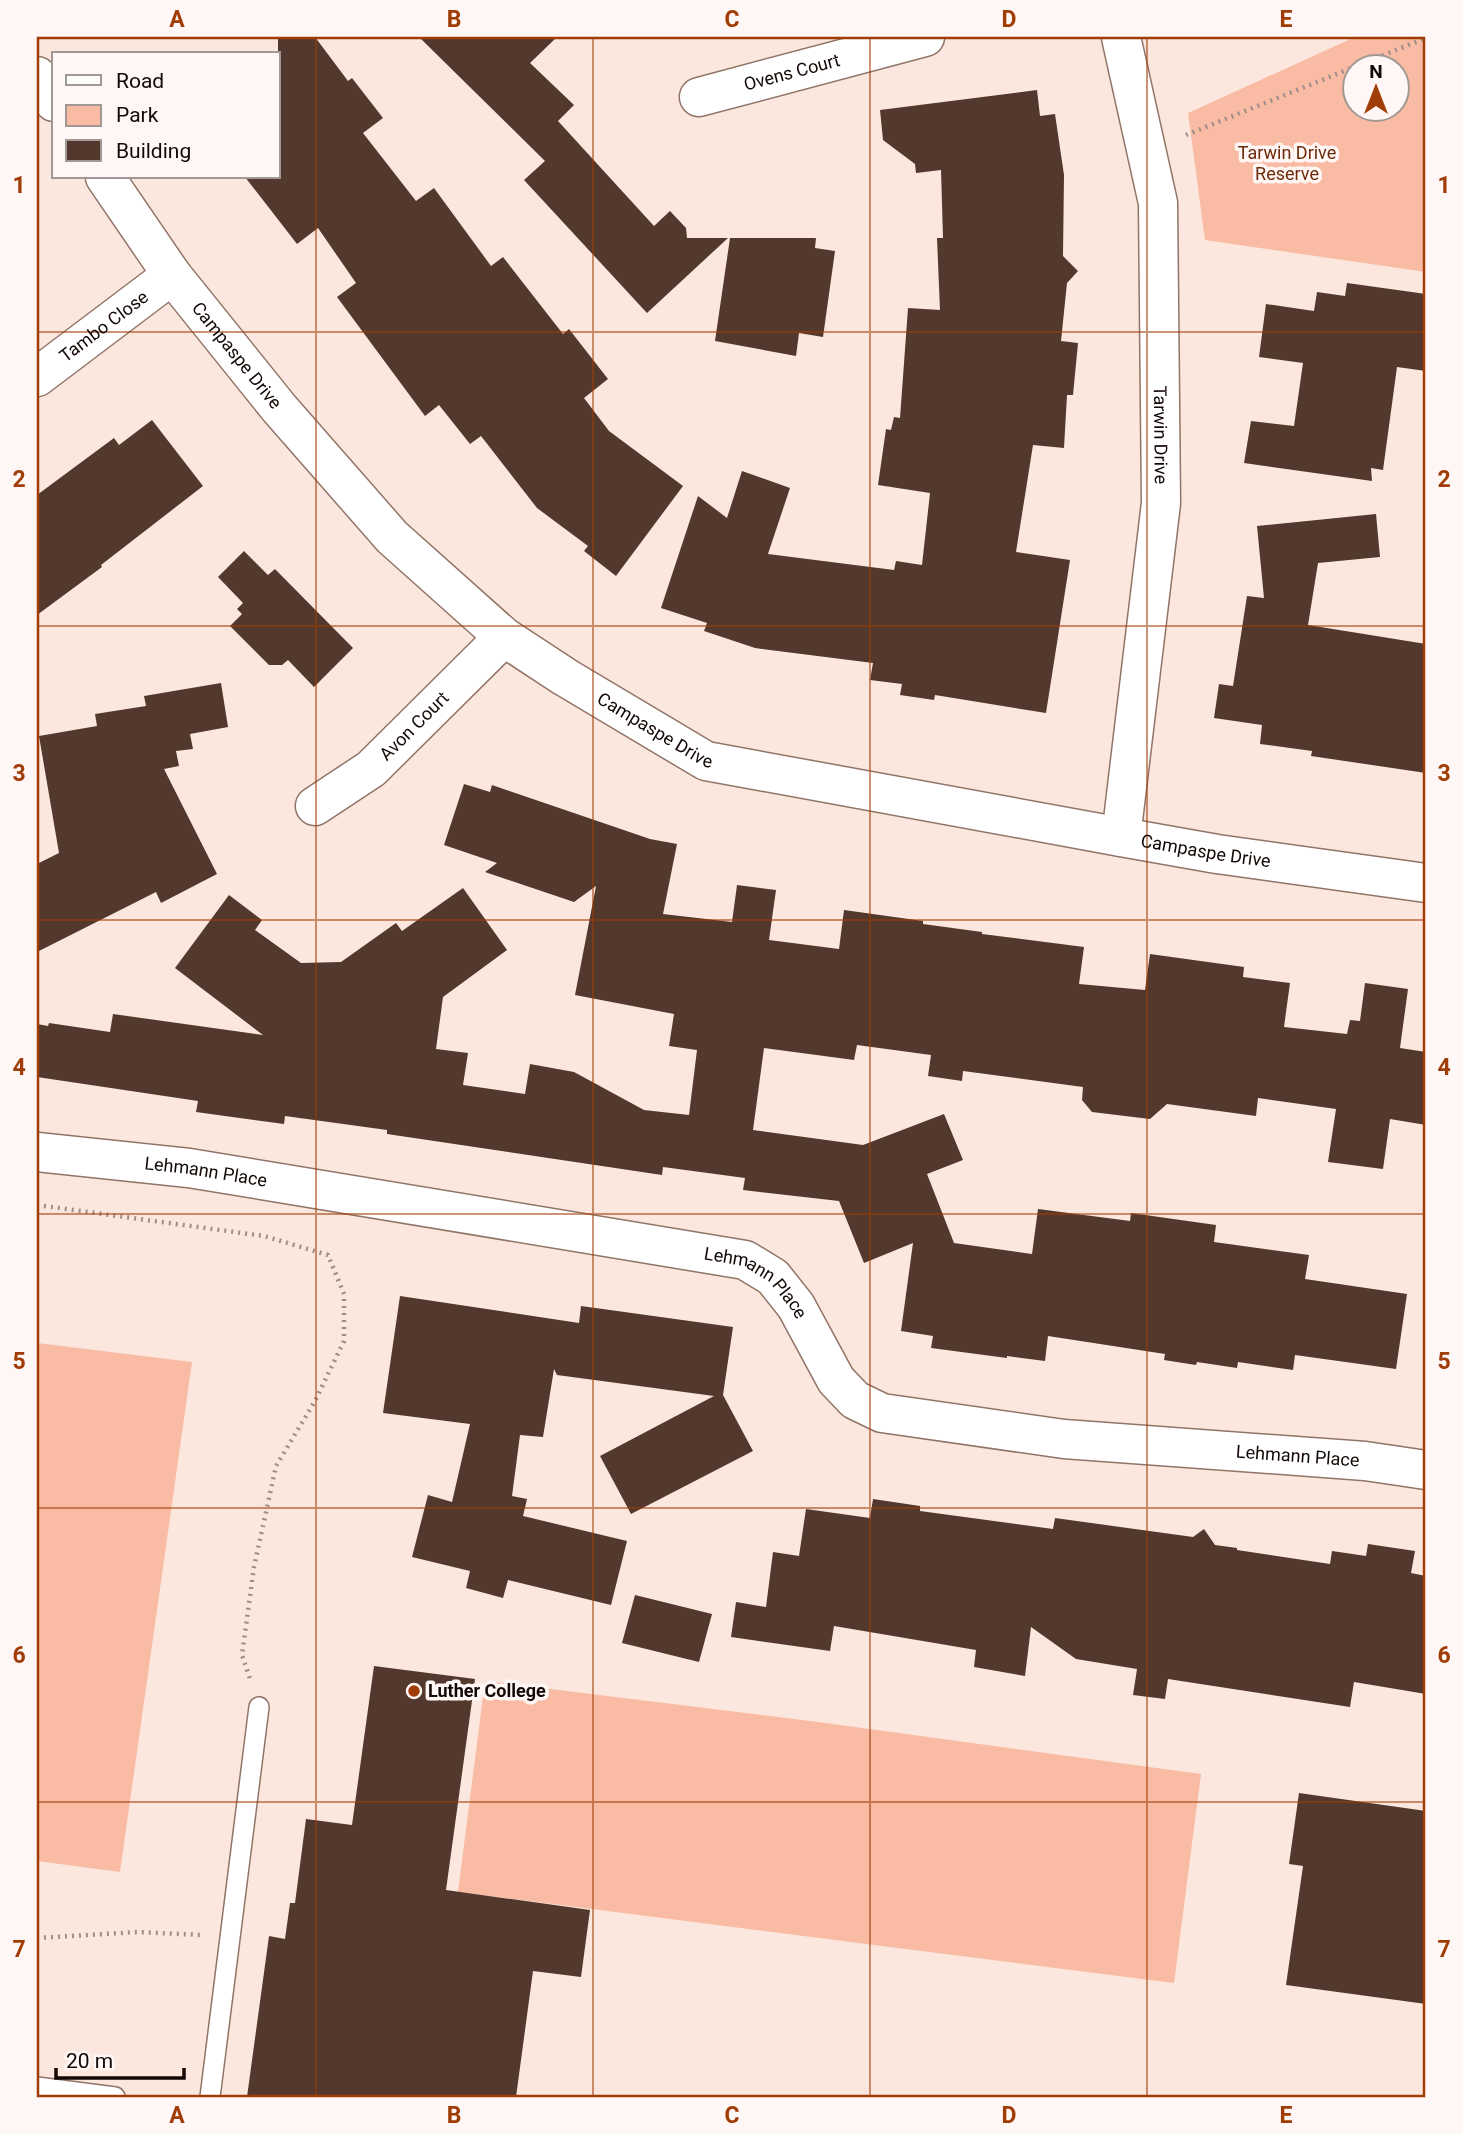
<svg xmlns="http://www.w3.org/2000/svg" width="1463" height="2134" viewBox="0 0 1463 2134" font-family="Roboto,sans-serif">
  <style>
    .green { fill: #f9bba3; fill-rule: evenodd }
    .building { fill: #53382d }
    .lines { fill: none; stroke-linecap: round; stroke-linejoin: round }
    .service-casing { stroke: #927467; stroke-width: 22 }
    .minor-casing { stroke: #927467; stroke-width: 41 }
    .path { stroke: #9f8e88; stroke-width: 4.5; stroke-dasharray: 2 5; stroke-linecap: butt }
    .service { stroke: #fff; stroke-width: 19 }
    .minor { stroke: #fff; stroke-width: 38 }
    .grid { fill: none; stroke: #a03c05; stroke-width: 2; stroke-opacity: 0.55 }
    .poi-dot { fill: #a03c05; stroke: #fff7f5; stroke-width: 2.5 }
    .labels { text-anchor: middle; stroke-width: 7; stroke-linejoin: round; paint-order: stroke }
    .street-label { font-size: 18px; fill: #130805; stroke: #fff7f5 }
    .park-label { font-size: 18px; fill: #6d2b0c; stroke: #fff7f5 }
    .poi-label { font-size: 18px; font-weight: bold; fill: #130805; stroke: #fff7f5; text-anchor: start }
    .neatline { fill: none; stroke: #a03c05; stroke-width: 2.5 }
    .grid-label { font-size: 23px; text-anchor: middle; font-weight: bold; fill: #a03c05 }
  </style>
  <rect width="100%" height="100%" fill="#fce7de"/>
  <g class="green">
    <path d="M 1355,37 L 1426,37 L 1426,272 L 1205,240 L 1188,113 ZM 1354,66 L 1396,66 L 1396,108 L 1354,108 Z"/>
    <polygon points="37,1343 192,1362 120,1872 37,1861"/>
    <polygon points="485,1681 818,1722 1201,1774 1174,1983 458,1892"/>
  </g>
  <g class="building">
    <polygon points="278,37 315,37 348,81 352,78 383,118 363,133 416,201 434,188 491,266 503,257 563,334 569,329 608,379 584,398 609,431 683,486 616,576 584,551 588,546 537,508 481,436 470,444 439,405 425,416 337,297 356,283 318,228 297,244 245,177 278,177"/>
    <polygon points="419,37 557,37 530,63 574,105 558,121 654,226 670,211 686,228 687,238 728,238 647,313 524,180 545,161"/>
    <polygon points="1037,90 1040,116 1055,114 1064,175 1063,256 1078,271 1067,283 1061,341 1078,343 1073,395 1067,395 1064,448 1033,445 1016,552 1070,560 1046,713 935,695 934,700 900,695 902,684 870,680 873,663 755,648 704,631 707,623 661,608 698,496 727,518 742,471 790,488 768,554 894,570 896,561 922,565 930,493 878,485 886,429 891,430 894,417 900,418 908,308 940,310 937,238 943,238 941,170 916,173 915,164 883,140 880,110"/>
    <polygon points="730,238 816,238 815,248 835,251 823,337 799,333 796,356 715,341"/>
    <polygon points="1347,283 1426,294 1426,371 1397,367 1383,470 1371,468 1372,481 1244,463 1251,421 1294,426 1303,363 1259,357 1266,304 1314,311 1317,292 1345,296"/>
    <polygon points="152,420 203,486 101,565 102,567 37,615 37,495 114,438 119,445"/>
    <polygon points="1376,514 1380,557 1318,563 1308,625 1426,644 1426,773 1311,756 1312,751 1260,744 1262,725 1214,718 1219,684 1233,686 1247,596 1264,598 1257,526"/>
    <polygon points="244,551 268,575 275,569 353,648 314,687 288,660 282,665 269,665 230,626 242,614 237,609 243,603 218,577"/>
    <polygon points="221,683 228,727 190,734 193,749 176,751 179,766 164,769 217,874 161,903 156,892 37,952 37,864 59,853 39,736 97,726 95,714 146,706 144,696"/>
    <polygon points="464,784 490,792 492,785 650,839 677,844 663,914 732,922 737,885 776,890 769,940 839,949 844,910 923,921 923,924 982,932 982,934 1084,947 1079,984 1145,990 1150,954 1244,967 1243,977 1290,983 1284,1027 1347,1034 1350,1020 1360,1021 1365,983 1408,989 1400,1048 1426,1052 1426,1125 1390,1119 1383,1169 1328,1162 1336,1109 1258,1098 1256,1116 1167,1104 1150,1119 1092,1112 1082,1100 1083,1087 963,1071 962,1081 928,1076 931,1055 857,1045 854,1060 764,1048 753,1130 863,1145 944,1114 963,1160 927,1174 954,1243 1032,1254 1038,1209 1130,1221 1131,1213 1216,1225 1214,1242 1309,1255 1305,1279 1407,1294 1396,1369 1295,1355 1293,1370 1238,1362 1237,1368 1197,1362 1196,1365 1164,1360 1165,1354 1048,1336 1045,1361 1007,1356 1007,1358 931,1348 933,1336 901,1331 913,1243 864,1263 839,1201 743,1190 745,1178 663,1167 662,1175 387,1134 387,1130 285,1116 284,1124 196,1112 198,1101 37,1077 37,1024 48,1026 49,1023 110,1032 113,1014 263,1035 175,968 229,895 262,920 255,930 301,963 341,962 396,923 402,931 463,888 507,950 443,997 436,1049 468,1053 463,1085 525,1094 530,1064 574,1072 644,1110 689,1115 697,1050 669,1046 674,1014 575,995 596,886 574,902 485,872 497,863 444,845"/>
    <polygon points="400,1296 579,1323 581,1306 733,1327 723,1395 753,1451 631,1514 600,1456 714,1396 557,1375 554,1369 543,1437 520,1435 512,1496 527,1499 523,1516 627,1541 611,1605 508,1580 503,1598 466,1588 470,1571 412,1557 428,1495 452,1502 470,1424 383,1413"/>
    <polygon points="873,1499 920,1506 920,1511 1053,1529 1055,1518 1193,1537 1204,1529 1215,1545 1237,1548 1237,1550 1330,1564 1332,1551 1366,1556 1368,1544 1415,1551 1411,1573 1426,1576 1426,1694 1354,1682 1350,1707 1168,1679 1165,1699 1133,1695 1137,1669 1076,1659 1031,1627 1025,1676 974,1667 976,1650 834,1626 830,1651 731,1637 736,1602 766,1607 773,1552 799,1556 806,1509 870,1518"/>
    <polygon points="635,1595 712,1614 699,1662 622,1643"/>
    <polygon points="374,1666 475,1679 446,1890 590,1910 581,1977 533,1971 516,2097 247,2097 269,1936 285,1939 290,1903 295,1903 306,1819 352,1825"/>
    <polygon points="1299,1793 1426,1811 1426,2004 1286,1985 1303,1866 1289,1864"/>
  </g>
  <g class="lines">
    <defs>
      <g id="service">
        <polyline points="37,2087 115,2097"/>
        <polyline points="210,2097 259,1707"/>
      </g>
      <g id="minor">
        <path id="s1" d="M 1121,37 L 1158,203 L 1161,503 L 1121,837"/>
        <polyline points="37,76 54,102"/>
        <path id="s2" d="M 699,97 L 925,37"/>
        <path id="s3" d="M 105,177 L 172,275 L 279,408 L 392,537 L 504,637 L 565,677 L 706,761 L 1121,837 L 1217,854 L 1426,883"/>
        <path id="s4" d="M 37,377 L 172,275"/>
        <path id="s5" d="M 315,806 L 371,769 L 504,637"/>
        <path id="s6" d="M 37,1152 L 189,1168 L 745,1260 L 773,1277 L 796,1306 L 836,1380 L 855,1400 L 882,1413 L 1064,1439 L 1365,1461 L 1426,1470"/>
      </g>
    </defs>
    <use href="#service" class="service-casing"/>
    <use href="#minor" class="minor-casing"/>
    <g class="path">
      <polyline points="1356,66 1426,38"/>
      <polyline points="1186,135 1354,67"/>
      <polyline points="37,1205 264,1236 328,1255 344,1294 344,1341 315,1401 276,1466 254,1567 242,1655 250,1679"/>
      <polyline points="37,1938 138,1932 201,1935"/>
    </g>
    <use href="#service" class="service"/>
    <use href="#minor" class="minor"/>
  </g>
  <path class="grid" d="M 316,37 L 316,2097M 593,37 L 593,2097M 870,37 L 870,2097M 1147,37 L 1147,2097M 37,332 L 1426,332M 37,626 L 1426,626M 37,920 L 1426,920M 37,1214 L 1426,1214M 37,1508 L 1426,1508M 37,1802 L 1426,1802"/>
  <circle class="poi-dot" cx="414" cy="1691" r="7"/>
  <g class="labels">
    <g class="street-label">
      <text dy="6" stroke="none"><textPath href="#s2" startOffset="96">Ovens Court</textPath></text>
      <text dy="6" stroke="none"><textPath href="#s4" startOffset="84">Tambo Close</textPath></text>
      <text dy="6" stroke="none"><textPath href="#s3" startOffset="222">Campaspe Drive</textPath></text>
      <text dy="6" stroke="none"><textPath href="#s1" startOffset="402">Tarwin Drive</textPath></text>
      <text dy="6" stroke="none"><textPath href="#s5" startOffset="128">Avon Court</textPath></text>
      <text dy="6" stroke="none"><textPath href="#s3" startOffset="789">Campaspe Drive</textPath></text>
      <text dy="6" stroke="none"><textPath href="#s3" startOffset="1356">Campaspe Drive</textPath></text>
      <text dy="6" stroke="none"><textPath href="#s6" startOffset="170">Lehmann Place</textPath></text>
      <text dy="6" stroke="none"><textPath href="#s6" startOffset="737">Lehmann Place</textPath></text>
      <text dy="6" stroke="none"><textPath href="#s6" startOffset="1346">Lehmann Place</textPath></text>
    </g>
    <g class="park-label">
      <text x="1287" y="159">Tarwin Drive<tspan x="1287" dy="21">Reserve</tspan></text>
    </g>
    <g class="poi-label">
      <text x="428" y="1697">Luther College</text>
    </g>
  </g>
  <rect width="1463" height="2134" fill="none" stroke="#fff7f5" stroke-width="77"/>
  <rect x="52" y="52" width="228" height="126" fill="#fff7f5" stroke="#a19795" stroke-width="2"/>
  <rect x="66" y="75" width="35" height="10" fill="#ffffff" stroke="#a19795" stroke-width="2"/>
  <text x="116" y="88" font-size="21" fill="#130805">Road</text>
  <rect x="66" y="105" width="35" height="21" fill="#f9bba3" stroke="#a19795" stroke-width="2"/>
  <text x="116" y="122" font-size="21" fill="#130805">Park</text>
  <rect x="66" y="140" width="35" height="21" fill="#53382d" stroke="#a19795" stroke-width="2"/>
  <text x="116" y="158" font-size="21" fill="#130805">Building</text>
  <g transform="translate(1376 88)"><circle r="33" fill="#fff7f5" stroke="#a19795" stroke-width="2"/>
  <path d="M0-5L12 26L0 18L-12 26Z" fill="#a03c05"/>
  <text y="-10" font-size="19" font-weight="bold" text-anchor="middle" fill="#130805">N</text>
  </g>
  <path d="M56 2068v10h128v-10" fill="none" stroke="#130805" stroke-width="3.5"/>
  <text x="66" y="2068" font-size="21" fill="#130805" stroke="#fff7f5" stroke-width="5" paint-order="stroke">20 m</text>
  <rect x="38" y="38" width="1386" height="2058" class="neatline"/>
  <g class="grid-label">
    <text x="177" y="27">A</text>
    <text x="454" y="27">B</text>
    <text x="732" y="27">C</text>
    <text x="1009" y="27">D</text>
    <text x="1286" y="27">E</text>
    <text x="19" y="193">1</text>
    <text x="1444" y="193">1</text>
    <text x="19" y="487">2</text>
    <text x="1444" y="487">2</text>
    <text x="19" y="781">3</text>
    <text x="1444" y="781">3</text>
    <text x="19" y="1075">4</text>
    <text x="1444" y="1075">4</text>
    <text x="19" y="1369">5</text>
    <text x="1444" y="1369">5</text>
    <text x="19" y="1663">6</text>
    <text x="1444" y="1663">6</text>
    <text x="19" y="1957">7</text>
    <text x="1444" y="1957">7</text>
    <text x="177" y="2123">A</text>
    <text x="454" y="2123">B</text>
    <text x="732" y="2123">C</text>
    <text x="1009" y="2123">D</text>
    <text x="1286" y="2123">E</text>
  </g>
</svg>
